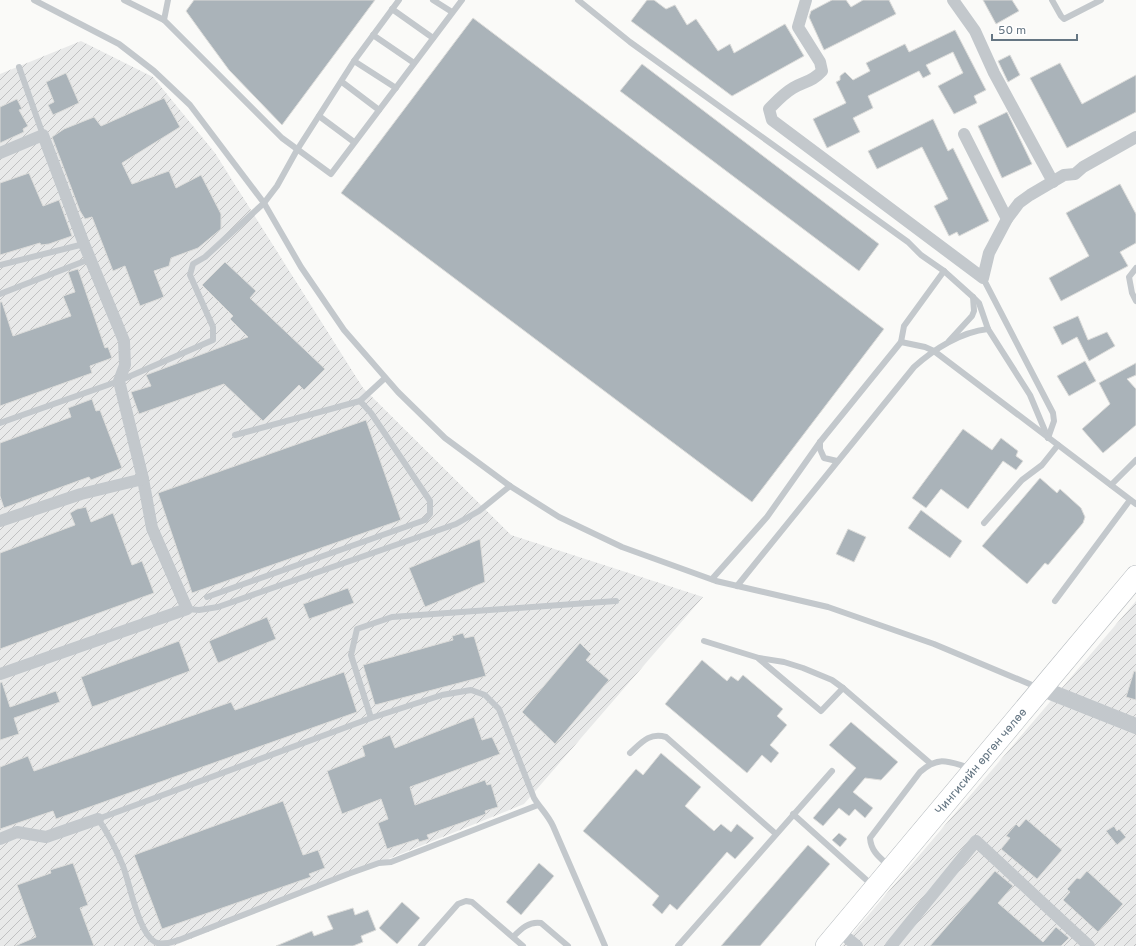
<svg xmlns="http://www.w3.org/2000/svg" width="1136" height="946" viewBox="0 0 1136 946" font-family="Overpass,sans-serif">
  <style>
    .industrial { fill: url(#industrial-furrows) }
    .building { fill: #aab3b9; stroke: #dcdcda }
    .lines { fill: none; stroke-linecap: round; stroke-linejoin: round }
    .trunk-casing { stroke: #b4b9bd; stroke-width: 22 }
    .service { stroke: #c3c8cc; stroke-width: 6 }
    .minor { stroke: #c3c8cc; stroke-width: 12 }
    .tertiary { stroke: #c3c8cc; stroke-width: 16 }
    .trunk { stroke: #fff; stroke-width: 21 }
    .labels { text-anchor: middle; stroke-width: 4; stroke-linejoin: round; paint-order: stroke }
    .street-label { font-size: 12px; fill: #657683; stroke: #fff }
  </style>
  <defs>
    <pattern id="industrial-furrows" width="10" height="10" patternUnits="userSpaceOnUse"><rect width="10" height="10" fill="#e8e9e9"/><path d="M-1 1l2-2M0 10L10 0M9 11l2-2" fill="none" stroke="#c0c1c2"/></pattern>
  </defs>
  <rect width="100%" height="100%" fill="#fafaf8"/>
  <g class="industrial">
    <polygon points="81,41 153,77 215,153 363,388 511,535 703,597 524,804 173,946 0,946 0,74"/>
    <polygon points="1136,601 1136,946 842,946"/>
  </g>
  <g class="building">
    <polygon points="194,0 375,0 282,125 229,70 204,36 186,11"/>
    <polygon points="647,0 654,0 666,9 675,5 687,25 696,19 718,51 730,44 734,53 785,24 804,56 732,96 631,21"/>
    <polygon points="832,0 846,0 851,7 863,0 889,0 896,14 824,50 809,17 811,11"/>
    <polygon points="983,0 1012,0 1019,11 996,24"/>
    <polygon points="473,18 884,329 752,502 341,193"/>
    <polygon points="955,30 986,90 974,96 977,103 954,114 938,86 963,73 953,52 926,65 931,74 923,78 919,71 868,96 873,108 853,118 860,132 827,148 813,119 846,103 836,82 840,80 840,76 845,72 853,80 870,71 866,63 905,44 909,52"/>
    <polygon points="1010,55 1020,75 1008,82 998,61"/>
    <polygon points="1060,63 1082,104 1136,75 1136,112 1067,148 1030,78"/>
    <polygon points="642,64 879,244 859,271 620,91"/>
    <polygon points="66,73 79,103 53,115 48,105 54,102 46,82"/>
    <polygon points="164,98 180,127 122,163 132,184 169,171 176,188 201,175 221,214 221,229 198,248 171,258 169,266 154,271 164,297 140,306 125,266 113,271 92,217 85,219 80,211 52,137 64,129 94,117 101,126"/>
    <polygon points="17,99 22,109 19,110 28,126 23,129 24,132 0,143 0,107"/>
    <polygon points="1007,112 1032,164 1002,178 978,126"/>
    <polygon points="933,119 948,151 953,148 989,221 959,236 957,232 949,236 934,206 948,199 922,147 877,169 868,151"/>
    <polygon points="29,173 43,206 59,200 72,236 49,244 41,245 40,243 0,255 0,183"/>
    <polygon points="1120,184 1136,214 1136,243 1120,252 1128,266 1061,301 1049,278 1089,256 1066,213"/>
    <polygon points="225,262 256,291 250,298 325,369 304,390 299,385 263,421 224,384 139,414 131,392 151,386 146,375 248,337 230,319 233,316 202,285"/>
    <polygon points="78,269 105,348 108,347 112,358 90,366 92,373 0,406 0,302 2,302 13,336 71,316 63,296 75,292 68,272"/>
    <polygon points="1078,316 1088,340 1107,332 1115,346 1089,361 1077,337 1062,345 1053,327"/>
    <polygon points="1085,361 1096,381 1069,396 1057,376"/>
    <polygon points="1136,363 1136,375 1127,379 1136,389 1136,425 1103,453 1082,429 1110,404 1099,383"/>
    <polygon points="92,399 96,411 100,410 122,468 91,480 89,477 4,508 0,496 0,443 71,417 68,408"/>
    <polygon points="366,420 401,520 192,593 158,493"/>
    <polygon points="963,429 992,450 1001,438 1018,451 1016,456 1023,461 1016,470 1003,461 968,509 941,489 926,508 912,498"/>
    <polygon points="1040,478 1057,493 1060,489 1081,508 1085,517 1083,523 1048,565 1045,563 1027,584 982,546"/>
    <polygon points="86,507 91,522 113,513 132,565 142,561 154,593 0,649 0,553 75,525 70,513 77,509"/>
    <polygon points="921,510 962,541 950,558 908,528"/>
    <polygon points="848,529 866,537 854,562 836,554"/>
    <polygon points="480,539 485,582 425,607 409,568"/>
    <polygon points="348,588 354,603 309,619 303,604"/>
    <polygon points="267,617 276,639 218,663 209,641"/>
    <polygon points="463,633 465,638 474,636 486,676 375,705 363,665 453,640 452,636"/>
    <polygon points="179,641 190,671 92,707 81,677"/>
    <polygon points="580,643 591,654 586,660 609,680 555,744 522,712"/>
    <polygon points="702,660 727,681 731,676 738,681 743,675 783,709 777,716 787,725 770,745 779,753 771,763 762,755 747,773 665,704"/>
    <polygon points="1134,671 1136,672 1136,700 1126,697"/>
    <polygon points="344,672 357,712 56,819 53,811 0,829 0,767 28,756 34,771 231,702 235,710"/>
    <polygon points="2,682 10,707 56,691 60,702 14,718 19,734 0,740 0,683"/>
    <polygon points="474,717 482,740 492,737 500,754 410,787 415,805 485,780 487,785 491,784 498,807 485,811 486,814 427,835 429,839 419,842 418,839 387,849 378,823 388,819 381,799 342,814 327,771 365,756 362,746 390,735 395,748"/>
    <polygon points="851,722 898,762 881,780 865,778 853,792 873,808 865,818 855,809 849,816 839,808 823,826 813,818 856,768 829,745"/>
    <polygon points="661,753 701,787 685,806 714,831 721,824 731,832 737,824 754,838 735,859 727,852 677,910 670,904 662,914 652,905 659,896 583,831 636,769 643,775"/>
    <polygon points="283,801 303,855 318,850 325,868 309,874 311,877 162,929 134,855"/>
    <polygon points="1026,819 1062,850 1037,879 1001,849 1010,838 1006,836 1016,824 1019,827"/>
    <polygon points="1114,826 1117,831 1119,829 1126,837 1117,845 1106,831"/>
    <polygon points="839,833 847,839 840,847 832,840"/>
    <polygon points="808,845 830,864 760,946 721,946"/>
    <polygon points="73,863 88,905 80,908 94,946 15,946 36,937 17,885 51,873 50,870"/>
    <polygon points="539,863 554,876 521,915 506,902"/>
    <polygon points="995,871 1013,886 998,903 1043,942 1056,927 1069,938 1061,946 930,946"/>
    <polygon points="1087,871 1123,904 1098,932 1063,900 1070,892 1067,889 1077,878 1080,879"/>
    <polygon points="402,902 420,918 397,944 379,928"/>
    <polygon points="353,908 355,915 368,910 376,930 361,936 363,942 353,946 276,946 312,931 314,936 333,929 327,916"/>
  </g>
  <g class="lines">
    <defs>
      <g id="trunk">
        <path id="s1" d="M 826,946 C 929,822 1033,700 1136,576"/>
      </g>
    </defs>
    <use href="#trunk" class="trunk-casing"/>
    <g class="service">
      <polyline points="34,0 119,44 154,71 190,105 264,203 301,267 344,330 398,392 445,438 510,486 559,517 622,547 716,581 828,607 934,644 1039,688"/>
      <polyline points="124,0 164,20"/>
      <polyline points="168,0 164,20 282,138 331,174 462,0"/>
      <polyline points="433,0 452,12"/>
      <polyline points="578,0 630,42 908,242 921,255 944,271 973,297 979,303 988,329 1030,395 1048,438"/>
      <polyline points="1052,0 1061,16 1064,19 1101,0"/>
      <polyline points="392,9 433,38"/>
      <polyline points="373,35 414,63"/>
      <polyline points="354,61 396,88"/>
      <polyline points="19,67 43,135"/>
      <polyline points="342,82 379,110"/>
      <polyline points="319,116 354,142"/>
      <polyline points="0,265 84,244"/>
      <polyline points="1136,268 1129,277 1132,293 1136,301"/>
      <polyline points="983,278 1053,413 1054,421 1048,438"/>
      <polyline points="0,294 90,259"/>
      <polyline points="949,341 972,316 974,311 973,297"/>
      <polyline points="901,342 925,347 934,351 1136,504"/>
      <polyline points="0,423 119,381 213,340 213,327 190,275 193,264 205,257 264,203 277,186 297,150 354,61 399,0"/>
      <polyline points="235,435 360,401"/>
      <polyline points="820,442 820,449 824,458 837,461"/>
      <polyline points="1111,485 1136,460"/>
      <polyline points="984,523 1022,480 1042,465 1058,445"/>
      <polyline points="712,579 767,517 820,442 901,342 904,326 944,271"/>
      <path d="M 737,586 L 914,367 C 934,349 961,332 988,329"/>
      <polyline points="207,597 425,520 430,514 430,501 371,413 360,401 385,378"/>
      <polyline points="1055,601 1130,500"/>
      <polyline points="187,609 199,610 218,607 456,524 479,511 510,486"/>
      <polyline points="704,641 759,658 784,662 803,668 832,680 843,688 930,763"/>
      <polyline points="759,659 821,711 843,688"/>
      <polyline points="371,718 351,655 357,629 392,617 616,601"/>
      <path d="M 630,753 C 641,743 649,732 666,737 L 776,834"/>
      <path d="M 538,805 L 391,862 L 379,863 L 348,874 L 179,940 C 172,942 162,946 155,942 C 138,932 130,884 123,866 C 116,849 109,834 98,819 L 371,718 L 442,695 L 471,690 L 485,695 L 499,709 L 534,798 C 540,808 548,815 553,826 L 605,946"/>
      <polyline points="793,814 872,885"/>
      <path d="M 888,865 C 879,857 871,851 870,838 L 920,772 C 939,755 948,762 971,768"/>
      <path d="M 513,937 C 521,929 529,921 541,923 L 568,946"/>
      <polyline points="421,946 458,904 466,901 472,902 523,946"/>
      <polyline points="678,946 832,771"/>
    </g>
    <g class="minor">
      <path d="M 806,0 L 798,27 L 820,62 L 822,71 C 812,82 805,81 793,88 C 783,94 777,101 769,109 L 772,120 L 983,278 L 989,253 L 1007,219"/>
      <polyline points="953,0 975,31 994,73 1053,182"/>
      <polyline points="964,134 1007,219 1019,203 1030,195 1064,175 1075,174 1083,167 1136,137"/>
      <polyline points="0,153 43,135 84,244 124,341 125,365 119,381 143,479 152,528 187,609 0,674"/>
      <polyline points="0,521 81,494 143,479"/>
      <polyline points="0,839 17,832 46,837 98,819"/>
      <polyline points="839,931 857,946"/>
      <polyline points="891,946 976,841 1089,946"/>
    </g>
    <polyline class="tertiary" points="1043,689 1136,726"/>
    <use href="#trunk" class="trunk"/>
  </g>
  <g class="labels">
    <g class="street-label">
      <text dy="4" stroke="none"><textPath href="#s1" startOffset="241">Чингисийн өргөн чөлөө</textPath></text>
    </g>
  </g>
  <path d="M992 34v6h85v-6" fill="none" stroke="#657683" stroke-width="2"/>
  <text x="998" y="34" font-size="12" fill="#657683" stroke="#ffffff" stroke-width="3" paint-order="stroke">50 m</text>
</svg>
